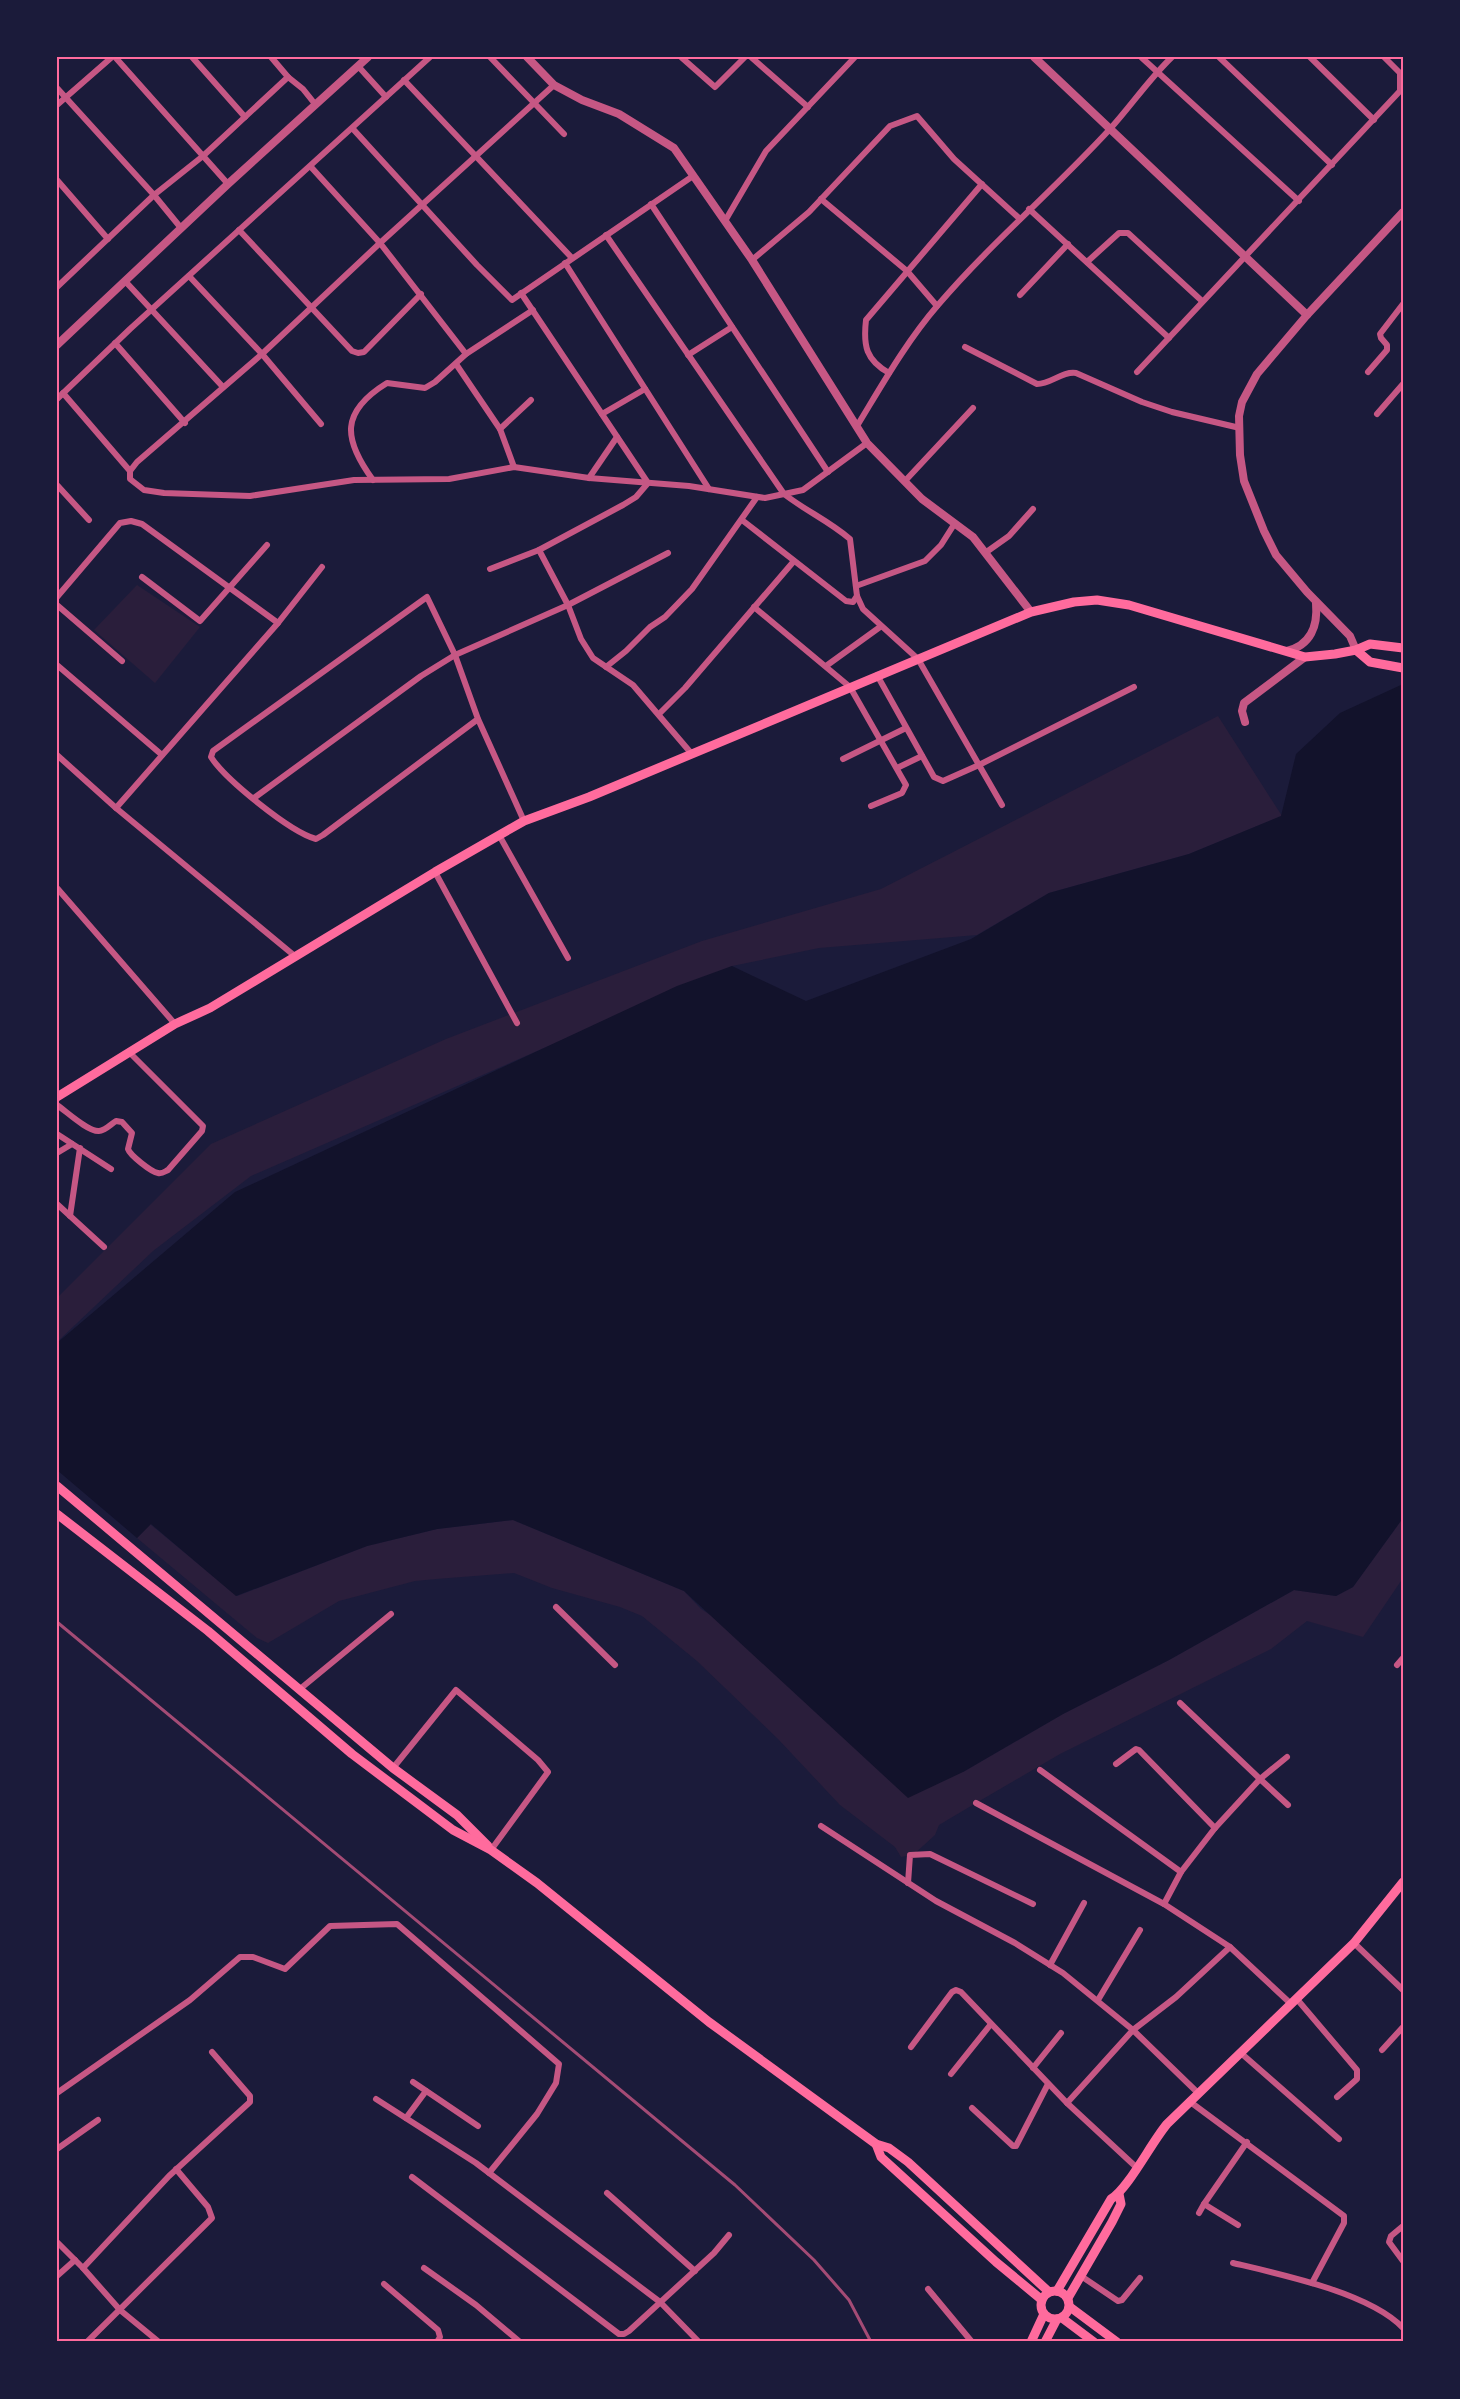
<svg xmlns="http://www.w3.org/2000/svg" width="1460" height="2399" viewBox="0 0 1460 2399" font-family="Rubik,sans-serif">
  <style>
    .green { fill: #2a1e3b }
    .water { fill: #12122b }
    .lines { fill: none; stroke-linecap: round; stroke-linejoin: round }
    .minor { stroke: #c65784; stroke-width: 6 }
    .tertiary { stroke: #c65784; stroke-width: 8 }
    .primary { stroke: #ff6b9d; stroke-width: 9 }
    .rail { stroke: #a44b75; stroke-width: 3 }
    .neatline { fill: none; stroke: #ff6b9d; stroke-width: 2 }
  </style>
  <rect width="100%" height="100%" fill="#1b1b3a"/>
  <g class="green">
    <polygon points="137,585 200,627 155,683 94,630"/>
    <polygon points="1218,716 1282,816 1189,854 1049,893 977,935 819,948 732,966 251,1176 153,1251 57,1342 57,1298 211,1144 446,1039 702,941 881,889"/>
    <polygon points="1403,1518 1403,1578 1363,1637 1307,1621 1271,1649 1060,1754 976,1803 939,1825 935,1835 913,1855 901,1857 895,1847 840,1805 778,1739 697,1661 642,1616 620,1607 552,1588 514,1573 436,1579 415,1581 339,1601 268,1643 257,1638 137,1538 150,1524 237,1596 367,1546 437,1529 513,1520 684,1591 701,1609 963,1772 1063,1714 1169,1660 1294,1590 1336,1596 1353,1587"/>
  </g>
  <polygon class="water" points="1403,684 1403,1518 1353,1587 1336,1596 1294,1590 1169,1660 1063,1714 963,1772 908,1798 684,1591 513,1520 437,1529 367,1546 236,1596 151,1524 137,1538 57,1470 57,1343 235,1192 677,986 732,966 806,1001 971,939 1049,893 1189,854 1281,816 1296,754 1340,713"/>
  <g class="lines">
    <g class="minor">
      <polyline points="115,57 228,184"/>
      <polyline points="192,57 245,117"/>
      <polyline points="271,57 288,77"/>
      <polyline points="490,57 564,134"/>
      <polyline points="681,57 715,87 745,57"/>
      <polyline points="751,57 808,107"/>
      <polyline points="1141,57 1299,201"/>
      <polyline points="1219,57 1332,165"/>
      <polyline points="1310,57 1374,120"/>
      <polyline points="358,66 386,97"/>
      <polyline points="404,80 572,258"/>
      <polyline points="554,85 380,243 262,354 137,462 130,471 130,479 144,490 164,493 250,496 354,480 449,479 514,467 589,478 689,486 765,498 803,490 867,443"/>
      <polyline points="57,88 154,195 203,156 288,77 303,89 315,104"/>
      <polyline points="57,105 112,57"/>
      <polyline points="353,129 477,265 512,300 693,176"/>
      <polyline points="311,167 380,243 466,354"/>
      <polyline points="57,180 108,239"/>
      <polyline points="821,199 907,271 937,306"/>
      <polyline points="651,204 828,472"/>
      <polyline points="1029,209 1169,338"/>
      <polyline points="725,221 766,151 855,57"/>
      <polyline points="239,230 352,351 358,353 364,352 421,294"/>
      <path d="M 606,235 L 784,494 C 806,511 829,521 850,539 L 857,596 L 863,609 L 918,659 L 1002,805"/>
      <polyline points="752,260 809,212 890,126 917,116 954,159 1020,219"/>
      <polyline points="1087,262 1119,233 1128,233 1202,301"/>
      <polyline points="565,263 709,489"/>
      <polyline points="189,276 262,354 321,424"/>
      <polyline points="125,281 223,387"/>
      <polyline points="57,287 154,195 181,228"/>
      <polyline points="1020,295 1068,244"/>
      <polyline points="115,343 185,423"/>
      <path d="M 965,347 L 1037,384 C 1051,384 1062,371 1076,373 L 1142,402 L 1172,412 L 1240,428"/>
      <polyline points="688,355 732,327"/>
      <polyline points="456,364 500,429 514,467"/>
      <polyline points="1137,372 1400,91 1400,73 1384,57"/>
      <polyline points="1368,372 1387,350 1387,345 1381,338 1380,334 1403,304"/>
      <path d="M 889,373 C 866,360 863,346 866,320 L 982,184"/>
      <polyline points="63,393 130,471"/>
      <polyline points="57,399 130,329 430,57"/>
      <polyline points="602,414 645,389"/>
      <polyline points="1377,414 1403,384"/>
      <path d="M 857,426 C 882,385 906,342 938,305 C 991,243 1054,190 1110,129 C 1131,106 1149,79 1172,57"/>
      <polyline points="500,429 531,400"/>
      <polyline points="589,478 617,437"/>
      <path d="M 373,480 C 343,439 340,412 387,383 L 425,388 L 435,382 L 466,354 L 533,310"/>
      <polyline points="905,481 973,408"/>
      <polyline points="57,485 89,520"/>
      <polyline points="742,520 846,601 853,602 857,596"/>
      <polyline points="539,550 568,605 581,639 593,658 633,685 691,753"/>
      <polyline points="985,553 1009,536 1033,509"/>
      <polyline points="490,569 539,550 623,505 636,497 648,483 521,293"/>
      <polyline points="142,577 200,621 267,545"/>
      <polyline points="856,586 925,561 941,545 955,523"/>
      <polyline points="57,597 120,523 131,521 142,524 278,623 116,808"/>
      <polyline points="57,605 122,661"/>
      <polyline points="754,607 850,687 906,785 902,793 871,806"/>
      <polyline points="278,623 322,567"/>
      <polyline points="57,665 162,755"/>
      <polyline points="826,666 880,627"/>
      <polyline points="606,667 626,651 650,627 665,617 692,589 757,497"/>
      <polyline points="877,675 934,777 943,781 979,765 1134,687"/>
      <polyline points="659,714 685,688 794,561"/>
      <path d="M 478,719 L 323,835 L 316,839 C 290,832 225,779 211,757 L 213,751 L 427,597 L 455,655 L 478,719 L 524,821"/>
      <polyline points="57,755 116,808 296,957"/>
      <polyline points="843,759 906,728"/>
      <polyline points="897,768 922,756"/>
      <polyline points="254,798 421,676 455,655 568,605 668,553"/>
      <polyline points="499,835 568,958"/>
      <polyline points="435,872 517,1023"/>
      <polyline points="57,888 175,1024"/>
      <path d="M 57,1105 C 66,1111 88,1132 99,1131 C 105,1131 111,1124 116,1121 L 122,1122 L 132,1133 L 128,1149 C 130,1155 151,1172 158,1173 C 162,1174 164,1172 168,1170 L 202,1131 L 203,1126 L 129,1052"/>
      <polyline points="57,1134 111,1169"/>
      <polyline points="57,1153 72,1144"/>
      <polyline points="57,1204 104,1247"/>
      <polyline points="70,1216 80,1148"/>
      <polyline points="556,1607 615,1665"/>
      <polyline points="1397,1665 1403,1658"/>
      <polyline points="300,1689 391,1614"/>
      <polyline points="1180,1703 1260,1779 1287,1757"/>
      <polyline points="1116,1764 1136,1749 1139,1750 1215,1828"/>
      <polyline points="393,1768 456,1690 538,1760 548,1772 491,1850"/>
      <polyline points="1040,1770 1181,1872"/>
      <polyline points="976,1803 1164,1904"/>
      <polyline points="1288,1805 1260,1779 1215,1828 1181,1872 1164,1904 1230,1947 1290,2003"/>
      <polyline points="821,1826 936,1901 1015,1943 1063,1973 1133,2030 1198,2093"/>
      <polyline points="908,1883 910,1855 930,1854 1033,1904"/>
      <polyline points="1354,1943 1403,1990"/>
      <polyline points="1050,1965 1084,1903"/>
      <polyline points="1296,1998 1357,2070 1357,2079 1337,2097"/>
      <polyline points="1098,2000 1140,1930"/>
      <polyline points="911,2047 952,1992 956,1990 961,1992 1067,2103 1136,2167"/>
      <polyline points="1382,2050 1403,2027"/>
      <polyline points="1242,2054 1339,2139"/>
      <polyline points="1033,2068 1061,2033"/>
      <polyline points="951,2074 991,2024"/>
      <polyline points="413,2082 478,2126"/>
      <polyline points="57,2093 190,2000 240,1957 253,1957 285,1969 330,1926 397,1924 559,2064 556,2083 537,2114 489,2173"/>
      <polyline points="376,2099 476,2163 660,2302 699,2342"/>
      <polyline points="1189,2101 1344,2216 1344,2223 1312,2283"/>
      <polyline points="1067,2103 1133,2030 1176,1997 1230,1947"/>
      <polyline points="972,2108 1013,2146 1016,2146 1048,2084"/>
      <polyline points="406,2118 426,2091"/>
      <polyline points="57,2149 98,2120"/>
      <polyline points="412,2177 619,2334 624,2334 629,2331 714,2253 729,2235"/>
      <polyline points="607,2193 695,2271"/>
      <polyline points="1199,2213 1204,2204"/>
      <polyline points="1238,2225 1204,2204 1247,2142"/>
      <polyline points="1403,2226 1391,2236 1389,2242 1403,2261"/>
      <polyline points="57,2242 83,2268"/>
      <path d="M 1233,2263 C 1280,2274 1370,2293 1403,2328"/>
      <polyline points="424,2268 476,2305 520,2342"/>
      <polyline points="57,2276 75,2260"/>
      <polyline points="1081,2276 1118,2301 1122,2300 1140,2278"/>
      <polyline points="384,2284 438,2330 440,2337 437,2342"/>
      <polyline points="928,2289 972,2342"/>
      <polyline points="87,2342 212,2218 208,2207 176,2169"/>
      <polyline points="159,2342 120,2310 83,2268 169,2176 250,2102 250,2096 212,2052"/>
    </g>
    <g class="tertiary">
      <polyline points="527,57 554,85 582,100 619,114 674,148 752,260 867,443 922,499 973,537 1031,612"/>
      <polyline points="1034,57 1307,315"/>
      <polyline points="57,345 228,184 368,57"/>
      <polyline points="1356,650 1350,636 1307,592 1276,555 1264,531 1244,481 1240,455 1239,416 1242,402 1257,374 1307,315 1403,212"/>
      <path d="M 1287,651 C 1311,645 1318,626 1316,603"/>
      <polyline points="1245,722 1242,711 1244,703 1305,657"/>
    </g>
    <g class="primary">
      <polyline points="1356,650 1370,662 1403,668"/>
      <polyline points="57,1097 175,1024 210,1008 435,872 524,821 589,797 1031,612 1074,602 1097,600 1129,605 1305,657 1335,654 1356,650 1370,644 1403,648"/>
      <polyline points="57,1486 393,1768 457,1815 488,1846"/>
      <polyline points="57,1514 208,1631 352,1754 453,1830 491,1850 537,1883 709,2022 876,2144 889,2148 908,2162 1049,2292"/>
      <polyline points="876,2144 881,2157 996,2262 1042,2300"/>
      <circle cx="1055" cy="2305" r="14"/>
      <path d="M 1057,2291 L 1111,2199 C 1128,2189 1151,2143 1167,2124 L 1354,1943 L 1403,1882"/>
      <polyline points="1068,2298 1112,2222 1121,2204 1119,2194"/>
      <polyline points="1070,2307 1117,2342"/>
      <polyline points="1062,2318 1094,2342"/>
      <polyline points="1031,2342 1044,2314"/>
      <polyline points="1045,2342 1057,2319"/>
    </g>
    <polyline class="rail" points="57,1622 735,2185 814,2260 849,2300 871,2342"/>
  </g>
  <rect width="1460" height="2399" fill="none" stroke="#1b1b3a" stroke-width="117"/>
  <rect x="58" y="58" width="1344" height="2282" class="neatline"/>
</svg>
